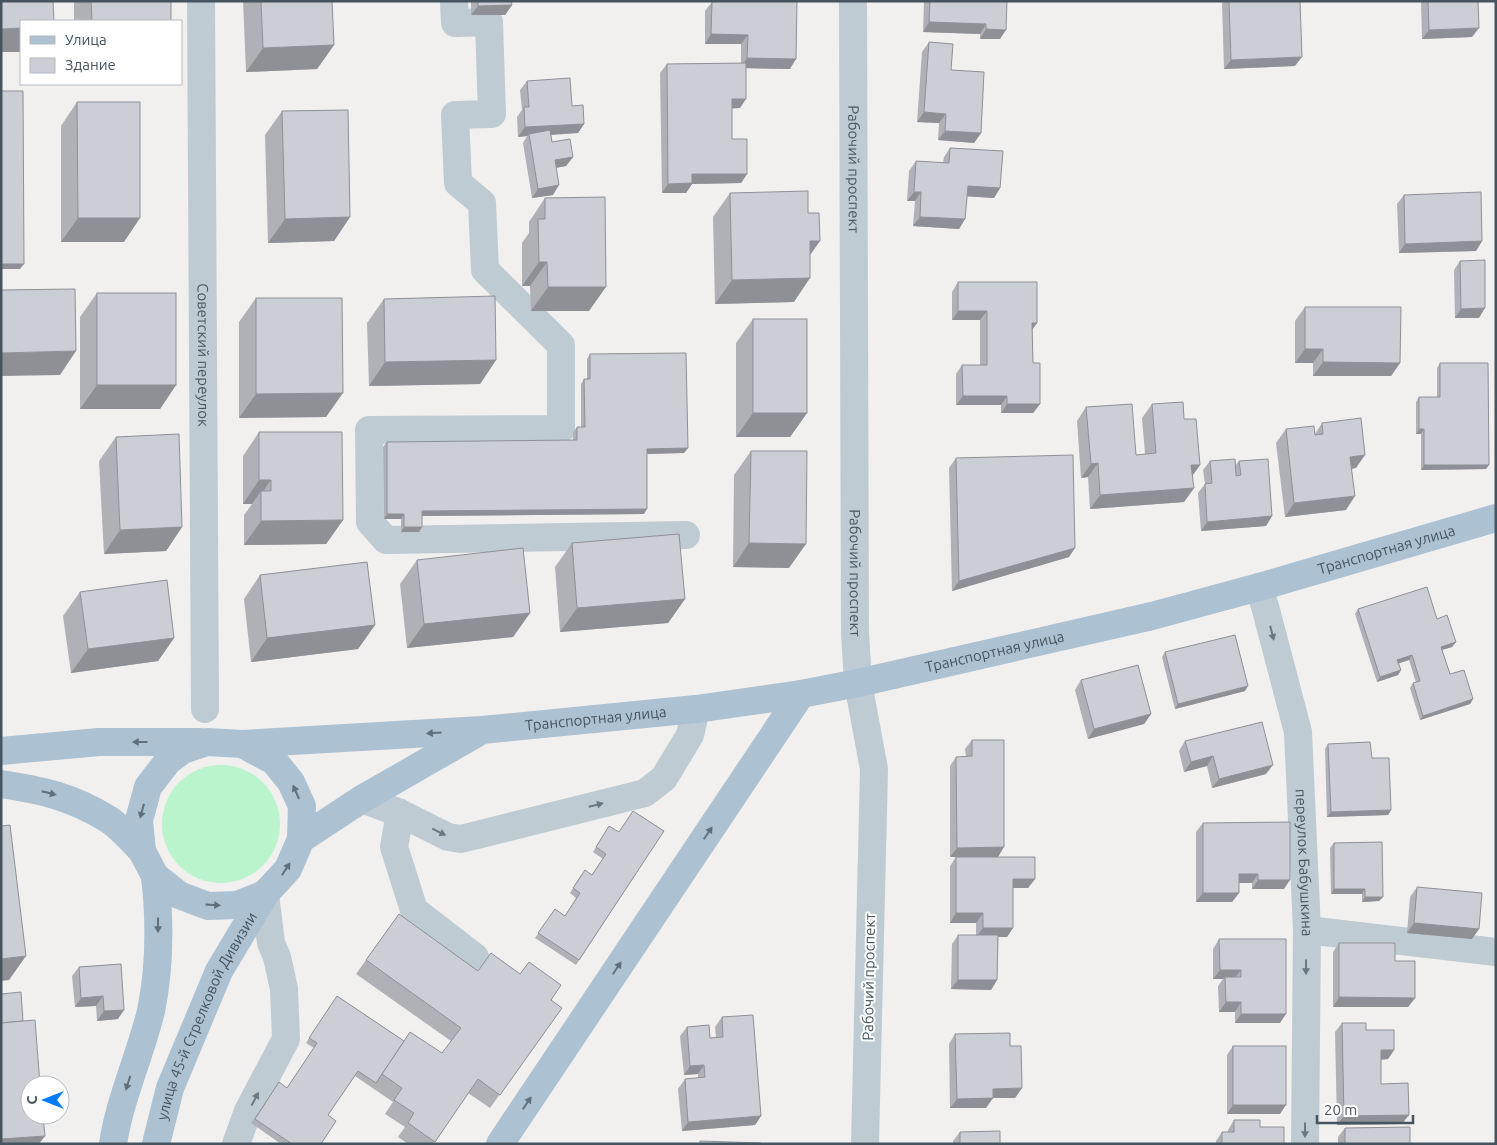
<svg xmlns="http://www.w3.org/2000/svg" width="1497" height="1145" viewBox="0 0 1497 1145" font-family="Ubuntu,sans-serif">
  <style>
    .green { fill: #b9f4cc }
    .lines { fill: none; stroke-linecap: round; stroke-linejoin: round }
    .minor { stroke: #becbd3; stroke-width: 28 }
    .major { stroke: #acc1d1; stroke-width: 28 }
    .wall { fill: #afb1b7 }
    .shaded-wall { fill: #8e9095 }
    .building { fill: #cbced5; stroke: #8e9095 }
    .oneway { fill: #697882 }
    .oneway2 { fill: #5f6f7c }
    .labels { text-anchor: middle; stroke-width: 4; stroke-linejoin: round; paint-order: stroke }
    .street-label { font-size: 15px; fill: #45545f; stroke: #fff }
  </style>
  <rect width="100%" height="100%" fill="#f2efef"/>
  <circle class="green" cx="221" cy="824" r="59"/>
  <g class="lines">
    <g class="minor">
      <path id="s1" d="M 201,1 L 205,709"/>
      <polyline points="454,1 455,23 489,22 492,114 455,115 458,183 482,203 485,270 561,345 561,429 369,430 370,522 386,540 686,535"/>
      <path id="s2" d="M 853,1 L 855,632 L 858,683 L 874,769 L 865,1144"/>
      <path id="s3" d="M 1259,587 L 1266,610 L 1298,732 L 1307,930 L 1305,1144"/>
      <polyline points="362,799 400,813 448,837 461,839 645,793 664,778 690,735 696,709"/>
      <polyline points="400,813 394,847 414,910 475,957"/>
      <polyline points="1307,930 1496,952"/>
      <polyline points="236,1144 248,1111 286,1039 284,989 277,957 271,943 265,894"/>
    </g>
    <g class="major">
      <path id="s4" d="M 242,744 L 274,761 L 291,782 L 302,806 L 301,839 L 288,869 L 265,894 L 237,905 L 208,906 L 179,895 L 155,876 L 142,851 L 139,820 L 148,787 L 168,761 L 183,750 L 207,742 L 242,744 L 482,730 L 696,709 L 801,694 L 858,683 L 1152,616 L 1259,587 L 1496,518"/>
      <polyline points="1,751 99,742 200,742"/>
      <path d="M 1,784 C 42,790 72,797 108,819 C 120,827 132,840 142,851"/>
      <polyline points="301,839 362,799 477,733"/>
      <path d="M 113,1144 C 120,1098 140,1056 151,1011 C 160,967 160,920 155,876"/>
      <path id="s5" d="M 156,1144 L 170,1088 L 219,971 L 265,894"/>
      <polyline points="500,1144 801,694"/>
    </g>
  </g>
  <g class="wall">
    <rect x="74" y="1" width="97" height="20"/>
    <polygon points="243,1 332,1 334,45 317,69 246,72"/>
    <polygon points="471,1 511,1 512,5 505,15 471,15"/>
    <polygon points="716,1 797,1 790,69 746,68 740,108 732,108 732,139 747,174 741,183 692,184 686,193 662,193 660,73 667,64 741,63 741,44 705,44 705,11 712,2"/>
    <polygon points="924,1 1007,1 1000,39 980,39 980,34 923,32"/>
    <polygon points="1224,1 1300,1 1295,66 1224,69 1222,3"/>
    <polygon points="1421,1 1478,1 1472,37 1422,39"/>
    <polygon points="929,42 951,70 981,133 974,143 938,140 939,123 917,122 922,52"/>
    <polygon points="527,81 572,106 584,124 578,133 551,135 552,142 573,157 566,166 556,168 553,195 532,198 523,143 527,136 518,137 517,117 522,110 520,90"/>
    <polygon points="77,102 124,242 61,242 61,126"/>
    <polygon points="282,111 350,217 334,241 268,243 265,135"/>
    <polygon points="950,148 1000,188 994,198 967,196 965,219 959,229 913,226 915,201 907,201 909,171 916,161 943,163 944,157"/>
    <polygon points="730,193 810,255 794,302 715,304 713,217"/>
    <polygon points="1404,195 1482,241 1476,251 1399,253 1397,204"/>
    <polygon points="545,198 589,311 531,311 530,286 522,286 522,243 529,233 529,222"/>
    <polygon points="1460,261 1479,318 1455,318 1454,270"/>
    <polygon points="958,282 1037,323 1032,329 1033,363 1040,404 1033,413 1001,413 1001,405 956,405 956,374 962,365 980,365 980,320 952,320 952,292"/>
    <polygon points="97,293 176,385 160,409 80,409 80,317"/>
    <polygon points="256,298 326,417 239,418 239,322"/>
    <polygon points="384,299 496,360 480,384 369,386 367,323"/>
    <polygon points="1305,307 1400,363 1391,376 1313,376 1313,363 1295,363 1295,321"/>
    <polygon points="753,319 807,413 790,437 736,437 736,343"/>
    <polygon points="590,354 688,448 684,453 647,454 644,514 422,516 422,527 419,532 401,532 401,519 384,519 383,447 387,442 573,440 573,432 577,427 581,427 581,384 584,379 587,379 587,359"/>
    <polygon points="1440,363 1486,469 1421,470 1421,434 1416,434 1416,402 1419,397 1437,397 1437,368"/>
    <polygon points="1152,404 1184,419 1200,465 1192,476 1194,488 1184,502 1090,509 1088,477 1081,478 1077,421 1086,407 1136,455 1145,454 1142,418"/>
    <polygon points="1322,423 1356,468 1352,469 1346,510 1285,517 1276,443 1286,429 1315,434"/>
    <polygon points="259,432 343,520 326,544 244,545 244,515 252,504 243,504 243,456"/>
    <polygon points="116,437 182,527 166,551 104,554 99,461"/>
    <polygon points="751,451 789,568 733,567 734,475"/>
    <polygon points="956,458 1069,557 952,591 949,468"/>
    <polygon points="1210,461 1235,466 1239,461 1272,516 1266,526 1201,531 1198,493 1205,484 1203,470"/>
    <polygon points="572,543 685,599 668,623 560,632 555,567"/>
    <polygon points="417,560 530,613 513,637 407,648 400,584"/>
    <polygon points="260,575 375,625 358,649 251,662 244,599"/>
    <polygon points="80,592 174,638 158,661 71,673 63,616"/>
    <polygon points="1358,609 1437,619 1456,642 1452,647 1442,650 1450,674 1473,699 1470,704 1420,720 1410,688 1413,683 1416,683 1409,660 1399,663 1401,670 1398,675 1377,682 1355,614"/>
    <polygon points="1165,652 1245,691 1175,709 1162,657"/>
    <polygon points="1081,680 1151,714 1144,724 1088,739 1075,690"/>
    <polygon points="972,740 998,857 1035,879 1028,888 1013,888 1013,928 1007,937 998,937 997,980 991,990 951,989 952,944 958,935 976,935 976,923 950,923 950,866 956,857 950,857 950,766 956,757 966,757 965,749"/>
    <polygon points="1185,741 1266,774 1212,788 1207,766 1184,772 1179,751"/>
    <polygon points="1328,744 1372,758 1391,810 1388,815 1327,817 1325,749"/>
    <polygon points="1203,823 1284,889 1252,889 1252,883 1239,883 1239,893 1232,902 1196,902 1196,832"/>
    <polygon points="609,826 618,832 664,831 576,965 535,938 555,909 565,916 576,898 570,893 581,875 592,875 603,859 593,852"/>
    <polygon points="1334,843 1383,897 1379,901 1362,902 1362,894 1331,894 1330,848"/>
    <polygon points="1417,887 1479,929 1472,939 1407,933 1410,897"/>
    <polygon points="399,914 478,971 551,1000 562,1008 490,1108 468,1093 433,1144 408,1144 398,1137 405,1127 385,1114 393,1102 355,1076 328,1115 321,1144 281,1144 251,1123 279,1082 287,1088 314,1048 306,1043 337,996 404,1041 442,1053 451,1041 356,974"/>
    <polygon points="1219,939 1280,1023 1235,1023 1235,1012 1219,1012 1218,986 1223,979 1213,979 1213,949"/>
    <polygon points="1339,943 1395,961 1415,998 1408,1007 1333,1007 1333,952"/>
    <polygon points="121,964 118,1019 97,1021 96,1006 75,1007 72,976 79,967"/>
    <polygon points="722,1017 761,1116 755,1125 682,1131 678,1089 685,1079 698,1078 698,1074 684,1075 680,1036 687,1027 710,1038 716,1037 715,1027"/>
    <polygon points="1342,1023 1366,1030 1394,1050 1388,1059 1381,1060 1381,1084 1402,1124 1337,1125 1335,1032"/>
    <polygon points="955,1034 1010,1046 1022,1088 1015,1098 993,1098 986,1108 950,1108 949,1044"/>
    <polygon points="1233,1046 1280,1114 1227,1114 1227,1055"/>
    <polygon points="1234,1120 1260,1127 1284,1144 1216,1144 1216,1141 1222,1132 1228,1132 1228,1130"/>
    <polygon points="1345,1128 1410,1144 1338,1144 1338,1137"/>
    <polygon points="960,1132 1000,1144 953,1144 953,1141"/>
  </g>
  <g class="shaded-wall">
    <polygon points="512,5 505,15 471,15 478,6"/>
    <polygon points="929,22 986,24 980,34 923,32"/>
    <polygon points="21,28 21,52 1,52 1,29"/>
    <polygon points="1479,28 1472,37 1422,39 1429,30"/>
    <polygon points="986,29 1006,30 1000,39 980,39"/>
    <polygon points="711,34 748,35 741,44 705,44"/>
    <polygon points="334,45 317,69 246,72 263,48"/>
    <polygon points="1302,57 1295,66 1224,69 1231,60"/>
    <polygon points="747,58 796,59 790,69 741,68"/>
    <polygon points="732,99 746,99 740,108 725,109"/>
    <polygon points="924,112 946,114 939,123 917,122"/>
    <polygon points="584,124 578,133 530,136 529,134 527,136 518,137 525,127"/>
    <polygon points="945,131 981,133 974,143 938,140"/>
    <polygon points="573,157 566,166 548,169 555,160"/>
    <polygon points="692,174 747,174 741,183 692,184 686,193 662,193 668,184"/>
    <polygon points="559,185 553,195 532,198 538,189"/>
    <polygon points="968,186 1000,188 994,198 961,196"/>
    <polygon points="914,192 921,192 915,201 907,201"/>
    <polygon points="350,217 334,241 268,243 285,219"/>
    <polygon points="920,217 965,219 959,229 913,226"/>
    <polygon points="78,218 140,218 124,242 61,242"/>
    <polygon points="810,241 820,241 803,265"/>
    <polygon points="1482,241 1476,251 1399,253 1405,244"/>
    <polygon points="539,262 547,262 530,286 522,286"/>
    <polygon points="1,264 24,264 20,269 1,269"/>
    <polygon points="810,278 794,302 715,304 732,280"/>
    <polygon points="548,287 606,287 589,311 531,311"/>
    <polygon points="1485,308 1479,318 1455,318 1461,309"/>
    <polygon points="958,311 987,311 980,320 952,320"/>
    <polygon points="1032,323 1037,323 1030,333"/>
    <polygon points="1305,349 1323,349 1313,363 1295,363"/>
    <polygon points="76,351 60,375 1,376 1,353"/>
    <polygon points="496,360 480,384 369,386 385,362"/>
    <polygon points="1323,362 1400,363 1391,376 1313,376"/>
    <polygon points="97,385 176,385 160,409 80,409"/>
    <polygon points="343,393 326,417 239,418 256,394"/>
    <polygon points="963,396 1007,396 1001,405 956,405"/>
    <polygon points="1007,404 1040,404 1033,413 1001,413"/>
    <polygon points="753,413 807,413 790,437 736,437"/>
    <polygon points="1419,429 1424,429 1421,434 1416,434"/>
    <polygon points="688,448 684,453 643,454 647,449"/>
    <polygon points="1365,455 1356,468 1341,470 1350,457"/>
    <polygon points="1098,463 1088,477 1081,478 1091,464"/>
    <polygon points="1191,465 1200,465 1190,479"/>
    <polygon points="1424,465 1489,465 1486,469 1421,470"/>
    <polygon points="259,480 271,480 261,494 261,491 252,504 243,504"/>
    <polygon points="1194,488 1184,502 1090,509 1100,495"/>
    <polygon points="1355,496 1346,510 1285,517 1294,503"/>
    <polygon points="647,509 644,514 419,516 422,511"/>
    <polygon points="387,514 404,514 401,519 384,519"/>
    <polygon points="1272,516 1266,526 1201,531 1207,522"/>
    <polygon points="343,520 326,544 244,545 261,521"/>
    <polygon points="182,527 166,551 104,554 120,530"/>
    <polygon points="404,527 422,527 419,532 401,532"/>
    <polygon points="749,543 806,544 789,568 733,567"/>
    <polygon points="1075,548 1069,557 952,591 959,581"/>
    <polygon points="685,599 668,623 560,632 577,608"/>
    <polygon points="530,613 513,637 407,648 424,624"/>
    <polygon points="375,625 358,649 251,662 267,638"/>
    <polygon points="174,638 158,661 71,673 88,649"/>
    <polygon points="1456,642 1452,647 1438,651 1441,647"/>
    <polygon points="1412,655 1409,660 1394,665 1397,660"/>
    <polygon points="1401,670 1398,675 1377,682 1380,677"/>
    <polygon points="1248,686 1245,691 1175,709 1178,704"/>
    <polygon points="1473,699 1470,704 1420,720 1423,716"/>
    <polygon points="1151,714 1144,724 1088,739 1094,729"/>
    <polygon points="1213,756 1207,766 1184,772 1191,762"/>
    <polygon points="1273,765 1266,774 1212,788 1219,779"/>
    <polygon points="1391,810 1388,815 1327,817 1331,812"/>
    <polygon points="1004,847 998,857 950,857 957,848"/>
    <polygon points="1239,874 1258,874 1252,883 1232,883"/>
    <polygon points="1013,879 1035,879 1028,888 1007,888"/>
    <polygon points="1258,880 1290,880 1284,889 1252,889"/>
    <polygon points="1334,889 1365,889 1362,894 1331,894"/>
    <polygon points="1203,893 1239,893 1232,902 1196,902"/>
    <polygon points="1365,897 1383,897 1379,901 1362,902"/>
    <polygon points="956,913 983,913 976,923 950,923"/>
    <polygon points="1414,923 1479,929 1472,939 1407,933"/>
    <polygon points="983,928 1013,928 1007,937 976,937"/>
    <polygon points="26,956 9,980 1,981 1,959"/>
    <polygon points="1220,970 1241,970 1234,979 1225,977 1223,979 1213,979"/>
    <polygon points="958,980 997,980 991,990 951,989"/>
    <polygon points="103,996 96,1006 75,1007 81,998"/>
    <polygon points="1339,997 1415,998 1408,1007 1333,1007"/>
    <polygon points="1226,1002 1241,1002 1235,1012 1219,1012"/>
    <polygon points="124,1010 118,1019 97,1021 104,1011"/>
    <polygon points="1241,1014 1286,1014 1280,1023 1235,1023"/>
    <polygon points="1381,1050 1394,1050 1388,1059 1374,1060"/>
    <polygon points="704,1065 698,1074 684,1075 690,1066"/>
    <polygon points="1022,1088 1015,1098 986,1098 993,1089"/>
    <polygon points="993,1098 986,1108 950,1108 957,1099"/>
    <polygon points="1233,1105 1286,1105 1280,1114 1227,1114"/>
    <polygon points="1409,1115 1402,1124 1337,1125 1344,1116"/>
    <polygon points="761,1116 755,1125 682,1131 688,1122"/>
    <polygon points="45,1136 39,1144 1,1144 1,1139"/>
  </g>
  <g class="building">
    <polygon points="1,1 53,1 54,21 21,21 21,28 1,29"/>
    <polygon points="91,1 171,1 171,21 92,21"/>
    <polygon points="261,1 332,1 334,45 263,48"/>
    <polygon points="478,1 511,1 512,5 478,6"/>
    <polygon points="719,1 797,1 796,59 747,58 748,35 711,34 712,2"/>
    <polygon points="930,1 1007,1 1006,30 986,29 986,24 929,22"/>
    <polygon points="1229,1 1300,1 1302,57 1231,60"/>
    <polygon points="1428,1 1478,1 1479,28 1429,30"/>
    <polygon points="929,42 953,44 951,70 984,72 981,133 945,131 946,114 924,112"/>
    <polygon points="746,63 746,99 732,99 732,139 747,139 747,174 692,174 692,183 668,184 667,64"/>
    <polygon points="570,78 572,106 583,105 584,124 525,127 524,107 529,107 527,81"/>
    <polygon points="1,91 23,91 24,264 1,264"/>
    <polygon points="77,102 140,102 140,218 78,218"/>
    <polygon points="348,110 350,217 285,219 282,111"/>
    <polygon points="550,130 552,142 570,139 573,157 555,160 559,185 538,189 529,134"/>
    <polygon points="950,148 1003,151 1000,188 968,186 965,219 920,217 921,192 914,192 916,161 949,163"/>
    <polygon points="808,191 808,213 819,213 820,241 810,241 810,278 732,280 730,193"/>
    <polygon points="1481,192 1482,241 1405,244 1404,195"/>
    <polygon points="605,197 606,287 548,287 547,262 539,262 538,219 545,219 545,198"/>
    <polygon points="1485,260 1485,308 1461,309 1460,261"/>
    <polygon points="958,282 1037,282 1037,323 1032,323 1033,363 1040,363 1040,404 1007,404 1007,396 963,396 962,365 987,365 987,311 958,311"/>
    <polygon points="75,289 76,351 1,353 1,290"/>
    <rect x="97" y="293" width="79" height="92"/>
    <polygon points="495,296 496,360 385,362 384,299"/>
    <polygon points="256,298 342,298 343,393 256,394"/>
    <polygon points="1305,307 1401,307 1400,363 1323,362 1323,349 1305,349"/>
    <rect x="753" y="319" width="54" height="94"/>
    <polygon points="686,353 688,448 647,449 647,509 422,511 422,527 404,527 404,514 387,514 387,442 577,440 577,427 585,427 584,379 590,379 590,354"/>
    <polygon points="1440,363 1488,363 1489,465 1424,465 1424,429 1419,429 1419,397 1440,397"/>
    <polygon points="1183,402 1184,419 1196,419 1200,465 1191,465 1194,488 1100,495 1098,463 1091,464 1086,407 1132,404 1136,455 1156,453 1152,404"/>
    <polygon points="1361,418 1365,455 1350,457 1355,496 1294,503 1286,429 1314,426 1315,435 1323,434 1322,423"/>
    <polygon points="259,432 342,432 343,520 261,521 261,491 271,491 271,480 259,480"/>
    <polygon points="179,434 182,527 120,530 116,437"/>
    <polygon points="751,451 807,451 806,544 749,543"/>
    <polygon points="1073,455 1075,548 959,581 956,458"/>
    <polygon points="1235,459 1236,476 1241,475 1239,461 1268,459 1272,516 1207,522 1205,484 1212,483 1210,461"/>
    <polygon points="679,534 685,599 577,608 572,543"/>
    <polygon points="523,548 530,613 424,624 417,560"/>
    <polygon points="367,562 375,625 267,638 260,575"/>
    <polygon points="167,580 174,638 88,649 80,592"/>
    <polygon points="1427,587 1437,619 1447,615 1456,642 1441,647 1450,674 1464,670 1473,699 1423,716 1413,683 1420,681 1412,655 1397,660 1401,670 1380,677 1358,609"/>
    <polygon points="1235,635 1248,686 1178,704 1165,652"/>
    <polygon points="1138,665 1151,714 1094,729 1081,680"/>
    <polygon points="1262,722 1273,765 1219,779 1213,756 1191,762 1185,741"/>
    <polygon points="972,740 1004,740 1004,847 957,848 956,757 972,756"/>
    <polygon points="1370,742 1372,758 1389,758 1391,810 1331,812 1328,744"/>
    <polygon points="633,811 664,831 579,960 538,933 555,909 565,916 580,893 573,888 585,870 592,875 606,854 596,847 609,826 619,832"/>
    <polygon points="1290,822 1290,880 1258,880 1258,874 1239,874 1239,893 1203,893 1203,823"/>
    <polygon points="10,825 26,956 1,959 1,826"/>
    <polygon points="1382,842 1383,897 1365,897 1365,889 1334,889 1334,843"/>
    <polygon points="956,857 1035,857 1035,879 1013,879 1013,928 983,928 983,913 956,913"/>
    <polygon points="1417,887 1482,893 1479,929 1414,923"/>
    <polygon points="399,914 478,971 491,953 520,974 529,962 561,985 551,1000 562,1008 500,1095 478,1079 435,1142 408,1123 414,1113 394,1100 402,1088 382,1074 410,1032 442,1053 461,1028 366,960"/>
    <polygon points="958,935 998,935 997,980 958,980"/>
    <polygon points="1219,939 1286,939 1286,1014 1241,1014 1241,1002 1226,1002 1225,977 1241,977 1241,970 1220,970"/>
    <polygon points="1339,943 1395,943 1395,961 1415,961 1415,998 1339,997"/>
    <polygon points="121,964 124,1010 104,1011 103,996 81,998 79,967"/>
    <polygon points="21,992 23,1021 1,1023 1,994"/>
    <polygon points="337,996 404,1041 376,1083 358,1071 328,1115 336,1121 321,1144 292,1144 255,1119 279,1082 287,1088 317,1043 309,1038"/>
    <polygon points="753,1015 761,1116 688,1122 685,1079 705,1077 704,1065 690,1066 687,1027 709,1025 710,1038 723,1037 722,1017"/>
    <polygon points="35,1020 40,1085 30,1085 30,1115 43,1115 45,1136 1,1139 1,1023"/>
    <polygon points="1342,1023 1366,1023 1366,1030 1394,1030 1394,1050 1381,1050 1381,1084 1408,1083 1409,1115 1344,1116"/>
    <polygon points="1010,1033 1010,1046 1021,1046 1022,1088 993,1089 993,1098 957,1099 955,1034"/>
    <rect x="1233" y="1046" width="53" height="59"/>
    <polygon points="1234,1120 1260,1120 1260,1127 1284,1127 1284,1144 1222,1144 1222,1132 1234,1132"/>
    <polygon points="1410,1127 1410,1144 1345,1144 1345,1128"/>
    <polygon points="1000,1131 1000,1144 960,1144 960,1132"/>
    <polygon points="700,1141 761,1143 761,1144 700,1144"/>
  </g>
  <defs><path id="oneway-solid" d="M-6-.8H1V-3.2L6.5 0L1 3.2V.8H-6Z" transform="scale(1.25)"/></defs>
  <g class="oneway">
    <use href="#oneway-solid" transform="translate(1272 633) rotate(76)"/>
    <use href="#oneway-solid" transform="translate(596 805) rotate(-14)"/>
    <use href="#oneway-solid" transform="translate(439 832) rotate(26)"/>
    <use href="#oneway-solid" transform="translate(1306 967) rotate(90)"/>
    <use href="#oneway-solid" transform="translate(255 1099) rotate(-62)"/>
    <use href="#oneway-solid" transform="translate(1305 1130) rotate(90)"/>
  </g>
  <g class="oneway2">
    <use href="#oneway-solid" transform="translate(434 733) rotate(177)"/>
    <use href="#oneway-solid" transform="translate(140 742) rotate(180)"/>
    <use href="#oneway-solid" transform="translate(296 792) rotate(-114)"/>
    <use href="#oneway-solid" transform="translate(49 793) rotate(14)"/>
    <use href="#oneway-solid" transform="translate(142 811) rotate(105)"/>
    <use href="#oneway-solid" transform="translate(708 833) rotate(-56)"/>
    <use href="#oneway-solid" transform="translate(286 869) rotate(-57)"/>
    <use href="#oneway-solid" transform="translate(213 905) rotate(3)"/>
    <use href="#oneway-solid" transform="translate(158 925) rotate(90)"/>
    <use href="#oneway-solid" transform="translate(617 968) rotate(-56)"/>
    <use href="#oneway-solid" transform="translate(128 1083) rotate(108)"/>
    <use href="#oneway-solid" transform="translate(527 1103) rotate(-56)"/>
  </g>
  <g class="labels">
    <g class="street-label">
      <text dy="5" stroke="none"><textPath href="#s2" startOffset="168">Рабочий проспект</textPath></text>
      <text dy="5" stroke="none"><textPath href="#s1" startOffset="354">Советский переулок</textPath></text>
      <text dy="5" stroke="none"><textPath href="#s4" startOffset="1680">Транспортная улица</textPath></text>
      <text dy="5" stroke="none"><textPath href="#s2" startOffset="572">Рабочий проспект</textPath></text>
      <text dy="5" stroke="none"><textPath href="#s4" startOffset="1275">Транспортная улица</textPath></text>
      <text dy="5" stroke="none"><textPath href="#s4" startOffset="870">Транспортная улица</textPath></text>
      <text dy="5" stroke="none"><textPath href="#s3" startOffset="281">переулок Бабушкина</textPath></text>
      <text transform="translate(869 977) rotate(-89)" y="5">Рабочий проспект</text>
      <text dy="5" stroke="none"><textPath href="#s5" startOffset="138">улица 45-й Стрелковой Дивизии</textPath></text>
    </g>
  </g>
  <rect width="1497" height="1145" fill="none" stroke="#45545f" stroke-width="5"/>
  <rect x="20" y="20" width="162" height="65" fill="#ffffff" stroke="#b5bbbf"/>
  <rect x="30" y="36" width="25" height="8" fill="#acc1d1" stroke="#b5bbbf"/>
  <text x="65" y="45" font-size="15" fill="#45545f">Улица</text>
  <rect x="30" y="58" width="25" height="15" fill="#cbced5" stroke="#b5bbbf"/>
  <text x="65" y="70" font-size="15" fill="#45545f">Здание</text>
  <g transform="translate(45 1100) rotate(270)"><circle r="24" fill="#ffffff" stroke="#b5bbbf"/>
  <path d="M0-4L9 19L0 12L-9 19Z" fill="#047cf7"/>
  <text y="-8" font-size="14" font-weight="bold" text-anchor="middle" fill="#45545f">С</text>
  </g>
  <path d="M1317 1115v8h96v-8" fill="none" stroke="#45545f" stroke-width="2.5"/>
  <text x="1324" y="1115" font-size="15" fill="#45545f" stroke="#ffffff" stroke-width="4" paint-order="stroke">20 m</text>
</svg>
